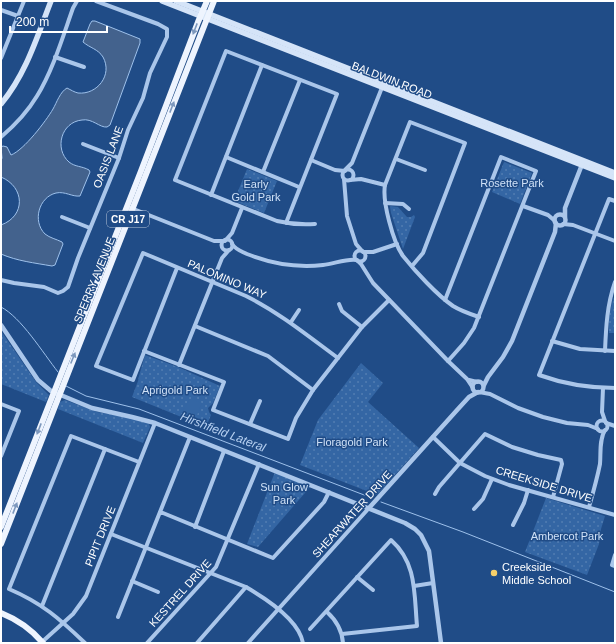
<svg xmlns="http://www.w3.org/2000/svg" width="616" height="644" viewBox="0 0 616 644" font-family="Helvetica,sans-serif">
  <style>
    .green { fill: url(#green-dots) }
    .pitch { fill: #3466a4 }
    .water { fill: #43628d; stroke: #9ec1eb }
    .lines { fill: none; stroke-linecap: round; stroke-linejoin: round }
    .stream { stroke: #9ec1eb; stroke-width: 1 }
    .minor { stroke: #aac6ea; stroke-width: 4 }
    .tertiary { stroke: #aac6ea; stroke-width: 4.5 }
    .secondary { stroke: #d5e4f8; stroke-width: 5.5 }
    .primary { stroke: #eef4fe; stroke-width: 6 }
    .oneway { fill: #7d98bd }
    .poi-dot { fill: #f7d06b; stroke: #204c87; stroke-width: 1.5 }
    .labels { text-anchor: middle; stroke-width: 3; stroke-linejoin: round; paint-order: stroke }
    .shield { fill: #204c87; stroke: #bcc9db; stroke-width: 1 }
    .shield-label { font-size: 10px; font-weight: bold; fill: #fff }
    .street-label { font-size: 11px; fill: #fff; stroke: #204c87 }
    .park-label { font-size: 11px; fill: #cfe1f7; stroke: #204c87 }
    .poi-label { font-size: 11px; fill: #fff; stroke: #204c87; text-anchor: start }
    .water-label { font-size: 12px; font-style: italic; fill: #b6d0f1; stroke: #204c87 }
  </style>
  <defs>
    <pattern id="green-dots" width="8" height="8" patternUnits="userSpaceOnUse"><rect width="8" height="8" fill="#3466a4"/><path d="M2 2h.1M6 6h.1" fill="none" stroke="#527db2" stroke-width="1.8" stroke-linecap="round"/></pattern>
  </defs>
  <rect width="100%" height="100%" fill="#204c87"/>
  <g class="green">
    <polygon points="504,162 532,173 520,204 492,192"/>
    <polygon points="247,169 277,181 264,213 234,201"/>
    <polygon points="391,206 398,207 407,217 411,217 414,215 415,217 403,249 391,213 390,207"/>
    <polygon points="613,298 615,299 615,333 609,333 609,317"/>
    <polygon points="1,331 36,382 49,395 46,402 1,384"/>
    <polygon points="145,355 178,367 220,386 213,403 208,408 209,412 211,415 206,427 132,397 138,381 139,376"/>
    <polygon points="361,363 383,383 368,402 419,448 377,495 300,465 318,420"/>
    <polygon points="65,400 97,412 127,417 149,423 150,427 143,443 58,409 60,402"/>
    <polygon points="275,472 311,486 258,547 247,544"/>
    <polygon points="546,498 605,516 601,529 599,544 587,575 525,552"/>
  </g>
  <g class="pitch">
    <polygon points="243,191 251,194 251,197 248,200 241,198"/>
    <polygon points="190,399 202,403 197,415 193,416 182,412"/>
  </g>
  <path class="water" d="M 92,21 L 95,21 L 140,39 L 140,43 L 110,125 L 107,127 C 100,128 92,118 82,120 C 61,122 54,149 69,162 C 75,167 82,166 89,170 L 90,172 L 80,196 C 72,197 65,191 56,193 C 39,197 32,221 45,234 C 50,238 56,239 62,242 L 63,244 L 55,265 L 52,266 C 35,263 17,261 1,254 L 1,225 C 26,216 25,187 1,177 L 1,161 L 2,158 L 1,147 L 3,146 L 7,147 L 11,155 C 24,150 46,121 53,109 C 57,102 60,92 67,88 C 71,90 74,92 78,93 C 97,95 113,75 103,57 C 98,49 90,48 83,42 L 90,24 Z"/>
  <g class="lines">
    <g class="stream">
      <path d="M 1,307 C 21,317 43,353 58,372"/>
      <polyline points="66,386 86,396 139,409 372,498"/>
      <polyline points="381,502 463,532 615,592"/>
    </g>
    <g class="minor">
      <polyline points="1,10 18,16"/>
      <polyline points="55,57 84,67"/>
      <polyline points="1,58 24,1"/>
      <path d="M 1,137 C 14,126 28,111 37,96 C 53,70 63,36 73,8 L 77,1"/>
      <polyline points="83,144 119,158"/>
      <polyline points="226,157 299,187"/>
      <polyline points="396,159 425,170"/>
      <polyline points="311,160 335,170 345,171"/>
      <circle cx="348" cy="175" r="5.5"/>
      <polyline points="345,170 352,163 383,85"/>
      <polyline points="263,172 300,80"/>
      <polyline points="344,179 347,216 356,244 362,251"/>
      <polyline points="350,180 361,179 385,185"/>
      <polyline points="211,195 262,65"/>
      <path d="M 615,201 L 609,199 L 539,375 C 564,384 588,388 615,388"/>
      <polyline points="385,203 403,204 409,209"/>
      <polyline points="523,206 548,215 555,221"/>
      <polyline points="131,208 214,241 224,241"/>
      <polyline points="62,217 90,228"/>
      <path d="M 286,223 L 337,94 L 226,51 L 175,180 L 277,221 C 290,224 302,225 315,224"/>
      <polyline points="563,224 573,225 615,241"/>
      <circle cx="227" cy="245" r="5.5"/>
      <polyline points="225,241 232,233 242,208"/>
      <path d="M 232,244 C 236,250 241,251 247,254 C 272,264 297,268 323,265 C 334,264 347,258 357,260"/>
      <circle cx="360" cy="256" r="5.5"/>
      <polyline points="363,252 373,252 397,244"/>
      <polyline points="358,261 361,264 373,283 448,361 467,379 473,388"/>
      <path d="M 412,266 L 423,253 L 465,143 L 410,122 L 385,185 C 382,201 393,242 403,256 C 415,271 437,295 453,306 C 461,311 470,314 479,317"/>
      <path d="M 177,268 L 133,380 L 96,366 L 143,253 L 246,296 C 280,313 308,336 338,358"/>
      <polyline points="1,280 14,283 44,287 58,293 63,291 68,287 78,258 119,158 128,130 143,98 150,73 167,37 167,29 158,24 96,1"/>
      <polyline points="445,300 501,157 536,171 474,328 464,343 448,361"/>
      <polyline points="339,304 342,311 362,327"/>
      <polyline points="291,322 299,310"/>
      <polyline points="195,326 268,356 313,390"/>
      <polyline points="552,341 580,349 615,351"/>
      <polyline points="144,351 224,382 213,410 288,439 296,418 313,390 362,327 389,300"/>
      <path d="M 605,351 C 606,327 607,305 615,282"/>
      <polyline points="179,365 222,258 229,250"/>
      <polyline points="469,380 477,382"/>
      <polyline points="603,388 602,412 605,421"/>
      <polyline points="479,392 490,394 518,408 543,417 567,423 588,425 598,429"/>
      <polyline points="1,404 19,411 1,456"/>
      <circle cx="602" cy="426" r="5.5"/>
      <polyline points="606,423 615,426"/>
      <polyline points="250,424 260,401"/>
      <polyline points="433,437 460,463 485,476 509,485 615,515"/>
      <polyline points="435,494 439,487 485,434 512,447 538,455 561,460 562,464 553,497"/>
      <path d="M 589,507 C 593,493 597,479 600,464 C 601,453 599,440 605,430"/>
      <polyline points="474,509 483,499 492,479"/>
      <polyline points="160,513 163,513 273,558 324,502 329,492"/>
      <polyline points="513,525 524,503 528,490"/>
      <polyline points="195,527 224,451"/>
      <path d="M 111,534 L 246,587 C 265,598 299,620 303,643"/>
      <polyline points="615,555 612,565 615,566"/>
      <polyline points="357,577 373,590"/>
      <polyline points="132,581 158,592"/>
      <polyline points="414,586 433,583"/>
      <polyline points="42,606 105,449"/>
      <path d="M 327,612 C 336,620 342,630 343,643"/>
      <polyline points="118,617 190,437"/>
      <path d="M 310,629 L 391,540 C 417,563 414,593 417,626 L 342,634"/>
      <polyline points="42,642 73,614 86,596 155,423"/>
      <path d="M 85,643 C 60,619 42,603 9,589 L 71,436 L 139,462"/>
      <polyline points="147,643 216,567 259,464"/>
      <polyline points="197,643 246,587"/>
      <polyline points="248,643 369,508"/>
    </g>
    <g class="tertiary">
      <circle cx="560" cy="220" r="5.5"/>
      <polyline points="565,217 565,208 583,162"/>
      <polyline points="1,325 38,380 51,391 92,408 132,417 155,423 405,523 415,529 421,535 429,551 441,643"/>
      <circle cx="478" cy="387" r="5.5"/>
      <polyline points="484,385 488,377 503,357 512,341 555,232 556,223"/>
      <polyline points="369,508 458,409 469,397 478,392"/>
    </g>
    <g class="secondary">
      <polyline points="162,1 615,178"/>
      <polyline points="176,1 615,173"/>
      <path d="M 1,104 C 26,74 37,37 51,1"/>
    </g>
    <g class="primary">
      <polyline points="1,527 141,171 198,22 207,1"/>
      <polyline points="1,544 214,1"/>
      <path d="M 1,613 C 16,619 32,630 43,643"/>
    </g>
  </g>
  <defs><path id="oneway-solid" d="M-6-.8H1V-3.2L6.5 0L1 3.2V.8H-6Z"/></defs>
  <g class="oneway">
    <use href="#oneway-solid" transform="translate(195 29) rotate(111)"/>
    <use href="#oneway-solid" transform="translate(172 107) rotate(-69)"/>
    <use href="#oneway-solid" transform="translate(73 358) rotate(-68)"/>
    <use href="#oneway-solid" transform="translate(39 429) rotate(111)"/>
    <use href="#oneway-solid" transform="translate(15 508) rotate(-69)"/>
  </g>
  <circle class="poi-dot" cx="494" cy="573" r="4"/>
  <g class="labels">
    <rect class="shield" x="107" y="211" width="42" height="16" rx="3"/>
    <g class="shield-label">
      <text x="128" y="223">CR J17</text>
    </g>
    <g class="street-label">
      <text transform="translate(392 80) rotate(21)" y="4">BALDWIN ROAD</text>
      <text transform="translate(108 157) rotate(-69)" y="4">OASIS LANE</text>
      <text transform="translate(227 279) rotate(23)" y="4">PALOMINO WAY</text>
      <text transform="translate(94 280) rotate(-68)" y="4">SPERRY AVENUE</text>
      <text transform="translate(544 484) rotate(17)" y="4">CREEKSIDE DRIVE</text>
      <text transform="translate(352 514) rotate(-48)" y="4">SHEARWATER DRIVE</text>
      <text transform="translate(100 536) rotate(-68)" y="4">PIPIT DRIVE</text>
      <text transform="translate(180 593) rotate(-48)" y="4">KESTREL DRIVE</text>
    </g>
    <g class="park-label">
      <text x="512" y="187">Rosette Park</text>
      <text x="256" y="188">Early<tspan x="256" dy="13">Gold Park</tspan></text>
      <text x="175" y="394">Aprigold Park</text>
      <text x="352" y="446">Floragold Park</text>
      <text x="284" y="491">Sun Glow<tspan x="284" dy="13">Park</tspan></text>
      <text x="567" y="540">Ambercot Park</text>
    </g>
    <g class="poi-label">
      <text x="502" y="571">Creekside<tspan x="502" dy="13">Middle School</tspan></text>
    </g>
    <g class="water-label">
      <text transform="translate(223 432) rotate(21)" y="4">Hirshfield Lateral</text>
    </g>
  </g>
  <rect width="616" height="644" fill="none" stroke="#ffffff" stroke-width="4"/>
  <path d="M10 26v6h97v-6" fill="none" stroke="#ffffff" stroke-width="2"/>
  <text x="16" y="26" font-size="12" fill="#ffffff" stroke="#204c87" stroke-width="3" paint-order="stroke">200 m</text>
</svg>
